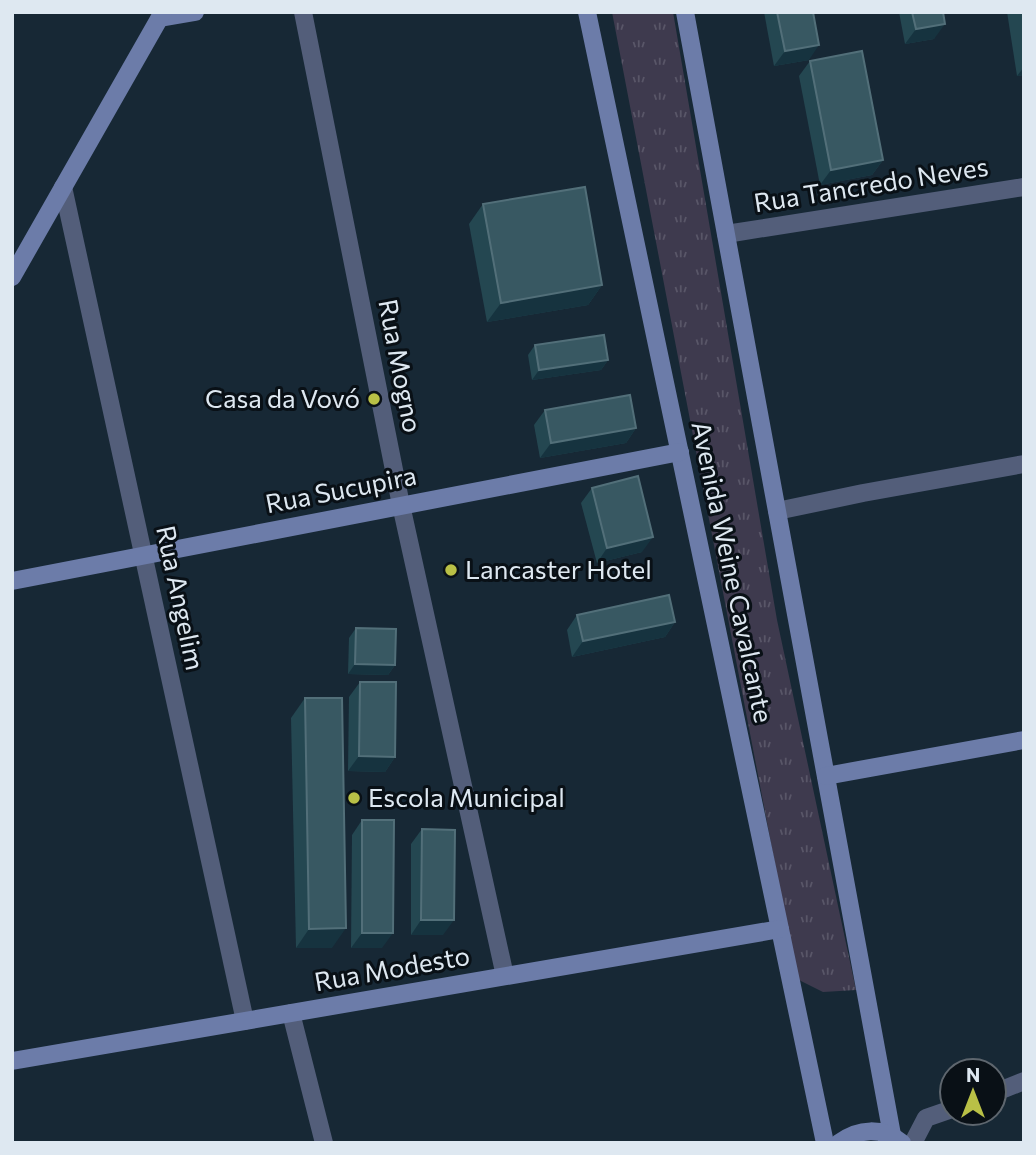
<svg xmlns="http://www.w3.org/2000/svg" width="1036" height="1155" viewBox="0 0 1036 1155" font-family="Commissioner,sans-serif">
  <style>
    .grass { fill: url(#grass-tufts) }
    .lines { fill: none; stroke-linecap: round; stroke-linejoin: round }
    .street { stroke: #535e7a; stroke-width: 18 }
    .secondary { stroke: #6c7ca9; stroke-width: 18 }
    .wall { fill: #244751 }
    .shaded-wall { fill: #16333f }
    .building { fill: #385862; stroke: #526f79; stroke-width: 2 }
    .poi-dot { fill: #b9c046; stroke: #091016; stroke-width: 2.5 }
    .labels { text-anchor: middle; stroke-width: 6; stroke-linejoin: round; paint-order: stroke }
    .street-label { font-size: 26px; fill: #dee8f1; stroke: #091016 }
    .poi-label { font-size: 26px; fill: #dee8f1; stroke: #091016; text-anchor: start }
  </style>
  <defs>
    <pattern id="grass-tufts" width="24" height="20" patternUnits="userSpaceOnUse" patternTransform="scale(1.75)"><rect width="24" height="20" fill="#3e3a4e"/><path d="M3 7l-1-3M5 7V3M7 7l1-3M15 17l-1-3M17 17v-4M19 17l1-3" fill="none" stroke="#595668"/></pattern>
  </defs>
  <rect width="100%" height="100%" fill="#172835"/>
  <polygon class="grass" points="612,12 673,12 777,620 856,990 823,992 797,979"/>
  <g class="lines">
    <g class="street">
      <polyline points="303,12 401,505 505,976"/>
      <polyline points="63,187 245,1021"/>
      <polyline points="726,234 1024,187"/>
      <polyline points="777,511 863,493 1024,464"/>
      <polyline points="291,1013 324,1143"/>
      <polyline points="994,1093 1024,1081"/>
      <polyline points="913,1143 926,1118 952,1109"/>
    </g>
    <g class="secondary">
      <polyline points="587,12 825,1143"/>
      <polyline points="685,12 892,1135"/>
      <polyline points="160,18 195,12"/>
      <polyline points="12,277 163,12"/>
      <polyline points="12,581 680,452"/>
      <polyline points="826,776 1024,740"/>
      <polyline points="12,1061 780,929"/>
      <path d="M 839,1143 C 859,1128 882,1127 902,1143"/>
    </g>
  </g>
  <g class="wall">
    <polygon points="764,12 813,12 809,60 774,66"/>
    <polygon points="899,12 943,12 934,39 905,44"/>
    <polygon points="1007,12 1024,12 1024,75 1017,76"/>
    <polygon points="810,61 883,160 872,175 820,185 799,76"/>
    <polygon points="483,204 602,285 588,305 487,322 469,224"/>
    <polygon points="535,345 608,360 601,370 532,380 528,355"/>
    <polygon points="545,410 636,428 626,443 540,458 534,425"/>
    <polygon points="592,488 642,552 597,563 581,503"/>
    <polygon points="577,615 675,622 665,637 572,657 567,630"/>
    <polygon points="356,628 395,665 388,675 348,674 349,638"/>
    <polygon points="360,682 395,757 385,772 348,771 349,697"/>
    <polygon points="305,698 332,948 296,948 291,718"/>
    <polygon points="362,820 382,948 351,948 352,835"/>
    <polygon points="422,829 443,935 411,935 411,844"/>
  </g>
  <g class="shaded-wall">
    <polygon points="945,24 934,39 905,44 916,29"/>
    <polygon points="819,45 809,60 774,66 785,51"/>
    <polygon points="1024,67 1024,75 1017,76"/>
    <polygon points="883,160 872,175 820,185 831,170"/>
    <polygon points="602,285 588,305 487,322 501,303"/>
    <polygon points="608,360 601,370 532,380 539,370"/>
    <polygon points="636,428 626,443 540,458 551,443"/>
    <polygon points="653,537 642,552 597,563 607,548"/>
    <polygon points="675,622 665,637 572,657 583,641"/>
    <polygon points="355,664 395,665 388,675 348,674"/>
    <polygon points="359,756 395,757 385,772 348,771"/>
    <polygon points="421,920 454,920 443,935 411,935"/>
    <polygon points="346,928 332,948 296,948 309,929"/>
    <polygon points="362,933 393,933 382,948 351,948"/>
  </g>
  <g class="building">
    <polygon points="777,12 813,12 819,45 785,51"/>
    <polygon points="912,12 943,12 945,24 916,29"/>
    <polygon points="862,51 883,160 831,170 810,61"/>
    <polygon points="585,187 602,285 501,303 483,204"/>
    <polygon points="604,335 608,360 539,370 535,345"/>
    <polygon points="630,395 636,428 551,443 545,410"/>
    <polygon points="638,476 653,537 607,548 592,488"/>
    <polygon points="669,595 675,622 583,641 577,615"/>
    <polygon points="356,628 396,629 395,665 355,664"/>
    <polygon points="360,682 396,682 395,757 359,756"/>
    <polygon points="305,698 342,698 346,928 309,929"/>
    <polygon points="362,820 394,820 393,933 362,933"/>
    <polygon points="422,829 455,830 454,920 421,920"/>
  </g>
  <g class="poi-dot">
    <circle cx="374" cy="399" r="7"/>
    <circle cx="451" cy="570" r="7"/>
    <circle cx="354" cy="798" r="7"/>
  </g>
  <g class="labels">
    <g class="street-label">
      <text transform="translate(871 185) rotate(-9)" y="9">Rua Tancredo Neves</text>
      <text transform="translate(400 366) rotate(79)" y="9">Rua Mogno</text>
      <text transform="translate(341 490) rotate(-11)" y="9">Rua Sucupira</text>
      <text transform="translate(732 572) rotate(78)" y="9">Avenida Weine Cavalcante</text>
      <text transform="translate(180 598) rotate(78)" y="9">Rua Angelim</text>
      <text transform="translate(392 969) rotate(-10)" y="9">Rua Modesto</text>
    </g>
    <g class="poi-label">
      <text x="360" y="408" text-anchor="end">Casa da Vovó</text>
      <text x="465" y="579">Lancaster Hotel</text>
      <text x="368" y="807">Escola Municipal</text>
    </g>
  </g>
  <rect width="1036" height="1155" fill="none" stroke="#dee8f1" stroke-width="28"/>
  <g transform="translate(973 1092)"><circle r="33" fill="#091016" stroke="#5e666e" stroke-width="2"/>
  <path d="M0-5L12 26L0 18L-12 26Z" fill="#b9c046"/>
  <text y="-10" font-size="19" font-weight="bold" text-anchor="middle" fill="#dee8f1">N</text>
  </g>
</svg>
